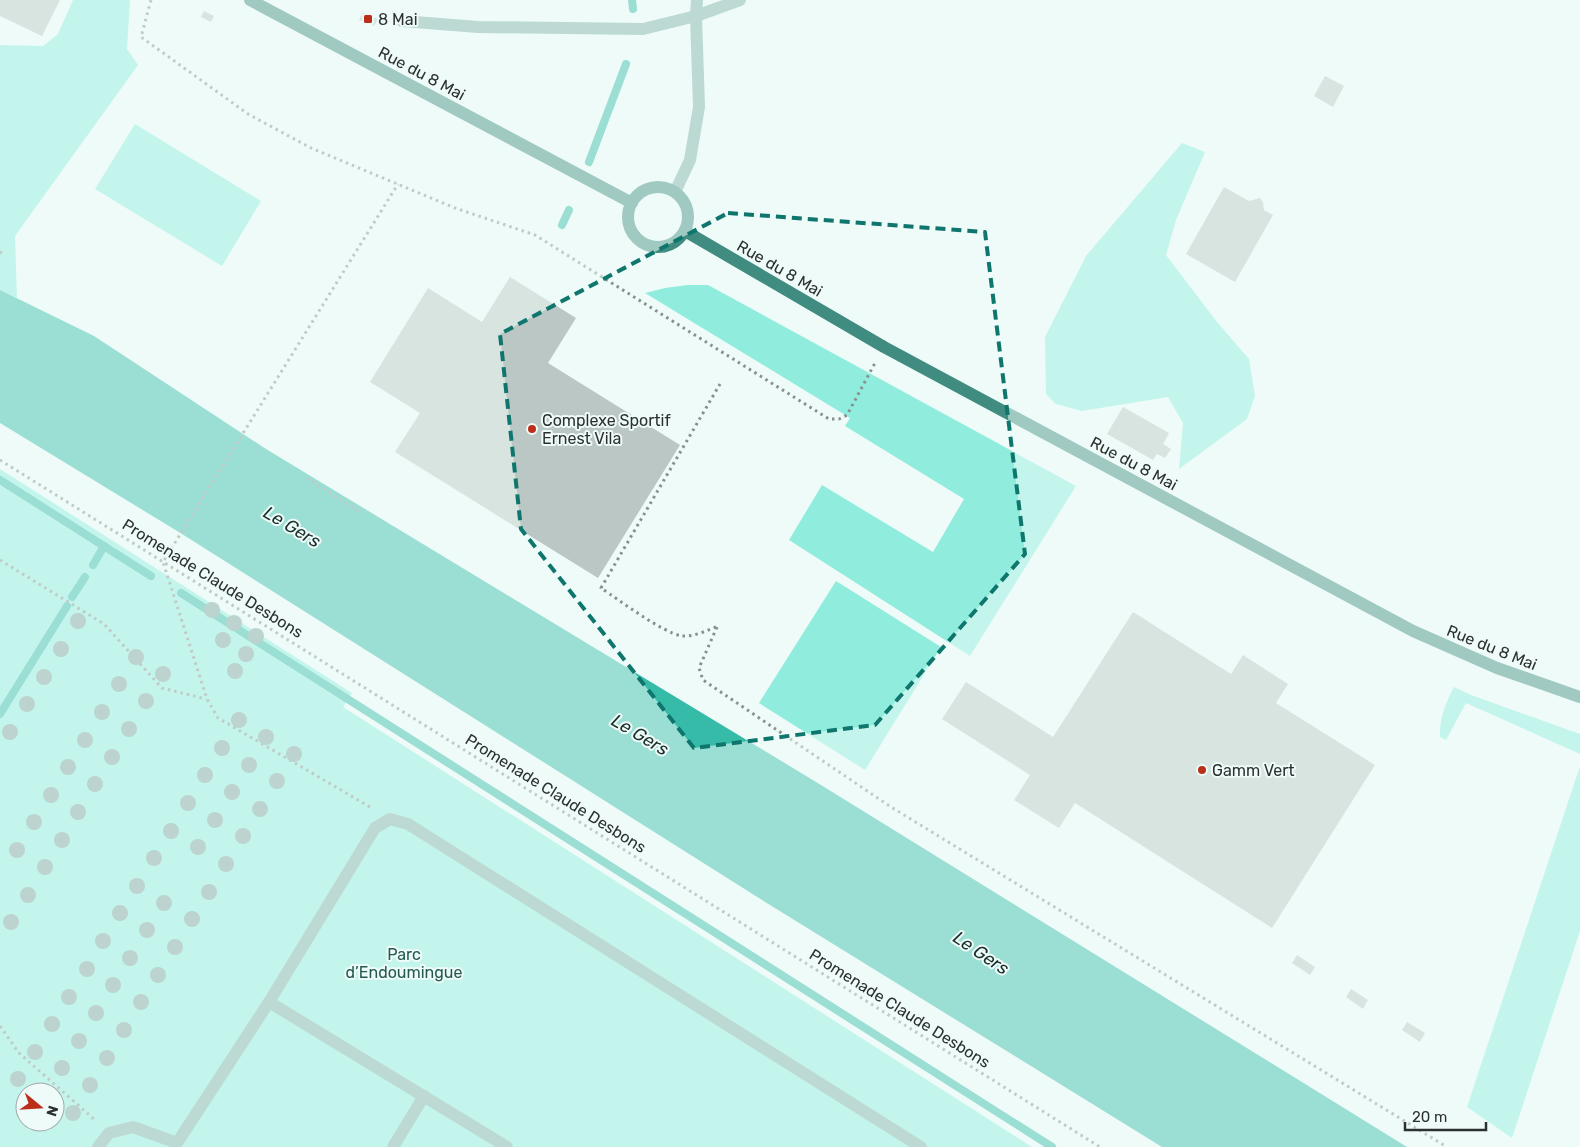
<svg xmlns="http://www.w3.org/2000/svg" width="1580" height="1147" viewBox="0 0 1580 1147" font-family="Rubik,sans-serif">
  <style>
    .green { fill: #90eddd; fill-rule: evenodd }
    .water { fill: #37bba9 }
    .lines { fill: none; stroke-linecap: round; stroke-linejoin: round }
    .stream { stroke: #37bba9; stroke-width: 8 }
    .building { fill: #bbc7c4 }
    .path { stroke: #88908e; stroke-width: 3; stroke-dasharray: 2.5 4; stroke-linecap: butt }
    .lane { stroke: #81b0a7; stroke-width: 12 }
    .street { stroke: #81b0a7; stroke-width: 12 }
    .secondary { stroke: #408c80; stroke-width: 12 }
    .tree { fill: #7fa29d }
    .marked { fill: none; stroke: #0f766e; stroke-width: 4; stroke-dasharray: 10 6; stroke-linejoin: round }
    .poi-dot { fill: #bb2e19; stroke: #eefbf8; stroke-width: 2 }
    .labels { text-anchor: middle; stroke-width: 4; stroke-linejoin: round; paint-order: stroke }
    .poi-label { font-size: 16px; fill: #2c3130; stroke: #eefbf8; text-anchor: start }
    .street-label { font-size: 16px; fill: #2c3130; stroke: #eefbf8 }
    .park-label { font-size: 16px; fill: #255a52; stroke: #eefbf8 }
    .water-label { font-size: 18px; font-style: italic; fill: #1a302c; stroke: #eefbf8 }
  </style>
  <rect width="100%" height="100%" fill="#eefbf8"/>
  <g class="green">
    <polygon points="73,0 130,0 127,49 138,65 15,236 17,298 0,290 0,45 43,46 58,34"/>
    <polygon points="135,124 261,201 222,266 95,189"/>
    <polygon points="1182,143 1205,152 1176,220 1166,255 1217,322 1249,359 1255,396 1247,419 1179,469 1183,423 1168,397 1082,411 1056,404 1046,394 1045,337 1086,256"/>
    <polygon points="688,285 708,285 1076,486 970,656 789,540 822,485 933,552 964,499 845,426 850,418 645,293 665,288"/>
    <path d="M 0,469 L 352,693 L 343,707 L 1032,1147 L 0,1147 ZM 25,1092 L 55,1092 L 55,1122 L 25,1122 Z"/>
    <polygon points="836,581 941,647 865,770 759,703"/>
    <path d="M 1454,687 L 1471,695 L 1580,734 L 1580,754 L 1466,703 L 1446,740 L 1440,737 C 1439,719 1446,702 1454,687 Z"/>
    <polygon points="1580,766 1580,931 1512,1138 1467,1107"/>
  </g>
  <polygon class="water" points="0,290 94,336 266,449 821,785 1407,1147 1162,1147 770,905 182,534 0,423"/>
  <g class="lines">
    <g class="stream">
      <polyline points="632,0 633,9"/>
      <polyline points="589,162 626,64"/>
      <polyline points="562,225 569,210"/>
      <polyline points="0,480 151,576"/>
      <polyline points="93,565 104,546"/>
      <polyline points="181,593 1052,1147"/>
      <polyline points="72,597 85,577"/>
      <polyline points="0,714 67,606"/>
    </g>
  </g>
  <g class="building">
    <polygon points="0,0 60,0 42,36 0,16"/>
    <polygon points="204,11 214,16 211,22 201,17"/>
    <polygon points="363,13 378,19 374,26 359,20"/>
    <polygon points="1325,76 1344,86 1333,107 1314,96"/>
    <polygon points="1224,187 1249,201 1260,198 1263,202 1264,210 1273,215 1235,282 1186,254"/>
    <polygon points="510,277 576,318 548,363 680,445 598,578 395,452 420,413 370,382 428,288 482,322"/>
    <polygon points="1123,407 1169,433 1163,444 1171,449 1165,458 1157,454 1153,460 1107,434"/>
    <polygon points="1133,612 1231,674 1243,655 1288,684 1276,703 1375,765 1272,928 1075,803 1059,828 1014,800 1030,775 942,719 966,682 1053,737"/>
    <polygon points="1297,955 1315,967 1310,975 1292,963"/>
    <polygon points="1351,989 1368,1000 1363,1009 1346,997"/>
    <polygon points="1407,1022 1425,1033 1420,1042 1402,1030"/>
  </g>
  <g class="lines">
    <g class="path">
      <polyline points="151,0 141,37 248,114 311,148 455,208 535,235 829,419 839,419 847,415 875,363"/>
      <polyline points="0,252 2,253"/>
      <polyline points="0,460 1100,1147"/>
      <polyline points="307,478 360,512"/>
      <polyline points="0,560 104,624 162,688 206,699"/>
      <path d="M 716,627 C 705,631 694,637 682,636 C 663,633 619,600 601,588 L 720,384"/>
      <polyline points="717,627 699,668 703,680 891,807 1447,1147"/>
      <polyline points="370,807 218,718 207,699 163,562 398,184"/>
      <polyline points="0,1026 19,1053 95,1120"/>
    </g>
    <g class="lane">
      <polyline points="269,1002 507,1147"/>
      <polyline points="98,1147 109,1133 133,1127 177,1143 269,1002 375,828 390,819 408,824 921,1147"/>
      <polyline points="393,1147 424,1096"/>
    </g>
    <g class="street">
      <polyline points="402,21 478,27 643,29 696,16 740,0"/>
      <polyline points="675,192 690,160 699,107 696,16 697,0"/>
    </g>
    <g class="secondary">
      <polyline points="250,0 632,203"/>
      <circle cx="658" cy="217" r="30"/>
      <polyline points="685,231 884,347 1413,631 1497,668 1580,697"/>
    </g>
  </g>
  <g class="tree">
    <circle cx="212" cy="610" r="8"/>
    <circle cx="78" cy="621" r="8"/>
    <circle cx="234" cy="623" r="8"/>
    <circle cx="256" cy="636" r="8"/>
    <circle cx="223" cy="640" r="8"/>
    <circle cx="61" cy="649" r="8"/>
    <circle cx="246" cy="654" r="8"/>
    <circle cx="136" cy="657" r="8"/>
    <circle cx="235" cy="671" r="8"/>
    <circle cx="163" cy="674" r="8"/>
    <circle cx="44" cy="677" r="8"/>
    <circle cx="119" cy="684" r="8"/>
    <circle cx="146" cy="701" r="8"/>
    <circle cx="27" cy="704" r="8"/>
    <circle cx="102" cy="712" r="8"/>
    <circle cx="239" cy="720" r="8"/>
    <circle cx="129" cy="729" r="8"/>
    <circle cx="10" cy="732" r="8"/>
    <circle cx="266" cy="737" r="8"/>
    <circle cx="85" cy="740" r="8"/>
    <circle cx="222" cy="748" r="8"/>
    <circle cx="294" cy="754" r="8"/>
    <circle cx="112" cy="757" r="8"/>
    <circle cx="249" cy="765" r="8"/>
    <circle cx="68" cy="767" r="8"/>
    <circle cx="205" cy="775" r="8"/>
    <circle cx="277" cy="781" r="8"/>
    <circle cx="95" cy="784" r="8"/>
    <circle cx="232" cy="792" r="8"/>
    <circle cx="51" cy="795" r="8"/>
    <circle cx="188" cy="803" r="8"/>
    <circle cx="260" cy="809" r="8"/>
    <circle cx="78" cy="812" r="8"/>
    <circle cx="215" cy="820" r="8"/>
    <circle cx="34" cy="822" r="8"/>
    <circle cx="171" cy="831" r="8"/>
    <circle cx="243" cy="836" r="8"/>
    <circle cx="62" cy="840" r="8"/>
    <circle cx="198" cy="847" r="8"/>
    <circle cx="17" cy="850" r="8"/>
    <circle cx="154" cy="858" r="8"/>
    <circle cx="226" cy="864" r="8"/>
    <circle cx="45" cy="867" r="8"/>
    <circle cx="137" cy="886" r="8"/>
    <circle cx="209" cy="892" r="8"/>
    <circle cx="28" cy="895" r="8"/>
    <circle cx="164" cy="903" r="8"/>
    <circle cx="120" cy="913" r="8"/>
    <circle cx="192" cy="919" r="8"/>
    <circle cx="11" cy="922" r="8"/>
    <circle cx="147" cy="930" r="8"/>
    <circle cx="103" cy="941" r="8"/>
    <circle cx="175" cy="947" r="8"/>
    <circle cx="130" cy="958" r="8"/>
    <circle cx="87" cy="969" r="8"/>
    <circle cx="158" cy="975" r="8"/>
    <circle cx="113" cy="985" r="8"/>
    <circle cx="69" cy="997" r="8"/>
    <circle cx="141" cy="1002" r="8"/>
    <circle cx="96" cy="1013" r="8"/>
    <circle cx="52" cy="1024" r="8"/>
    <circle cx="124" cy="1030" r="8"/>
    <circle cx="79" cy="1041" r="8"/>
    <circle cx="35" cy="1052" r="8"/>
    <circle cx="107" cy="1058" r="8"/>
    <circle cx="62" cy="1068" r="8"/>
    <circle cx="18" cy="1079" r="8"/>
    <circle cx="90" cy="1085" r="8"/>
    <circle cx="73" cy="1113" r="8"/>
  </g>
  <path d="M0 0H1580V1147H0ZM 728,213 L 985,232 L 1025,554 L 875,725 L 694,748 L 521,529 L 500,334 Z" fill="#eefbf8" fill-opacity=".55" fill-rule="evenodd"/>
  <path class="marked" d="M 728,213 L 985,232 L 1025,554 L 875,725 L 694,748 L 521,529 L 500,334 Z"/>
  <g class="poi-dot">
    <rect x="363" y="14" width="10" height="10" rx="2.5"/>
    <circle cx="532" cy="429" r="5"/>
    <circle cx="1202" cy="770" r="5"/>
  </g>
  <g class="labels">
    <g class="poi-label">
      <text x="378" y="25">8 Mai</text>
      <text x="542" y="426">Complexe Sportif<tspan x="542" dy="18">Ernest Vila</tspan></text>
      <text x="1212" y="776">Gamm Vert</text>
    </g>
    <g class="street-label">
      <text transform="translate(422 73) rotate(28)" y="6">Rue du 8 Mai</text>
      <text transform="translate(780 268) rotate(30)" y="6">Rue du 8 Mai</text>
      <text transform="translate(1134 463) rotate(28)" y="6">Rue du 8 Mai</text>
      <text transform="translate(213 578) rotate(32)" y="6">Promenade Claude Desbons</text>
      <text transform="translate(1492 647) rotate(22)" y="6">Rue du 8 Mai</text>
      <text transform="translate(556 793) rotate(32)" y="6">Promenade Claude Desbons</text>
      <text transform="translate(900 1008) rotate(32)" y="6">Promenade Claude Desbons</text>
    </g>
    <g class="park-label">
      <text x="404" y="960">Parc<tspan x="404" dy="18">d’Endoumingue</tspan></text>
    </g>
    <g class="water-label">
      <text transform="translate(292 527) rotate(31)" y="6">Le Gers</text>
      <text transform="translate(640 735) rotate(31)" y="6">Le Gers</text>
      <text transform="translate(981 953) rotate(34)" y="6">Le Gers</text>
    </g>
  </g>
  <g transform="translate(40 1107) rotate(108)"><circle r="24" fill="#eefbf8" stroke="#a0aaa8"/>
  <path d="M0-4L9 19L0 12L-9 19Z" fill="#bb2e19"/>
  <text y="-8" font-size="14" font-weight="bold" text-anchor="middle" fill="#2c3130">N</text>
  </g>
  <path d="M1405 1122v8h81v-8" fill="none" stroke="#2c3130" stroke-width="2.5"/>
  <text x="1412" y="1122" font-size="15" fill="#2c3130" stroke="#eefbf8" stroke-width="4" paint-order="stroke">20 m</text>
</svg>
